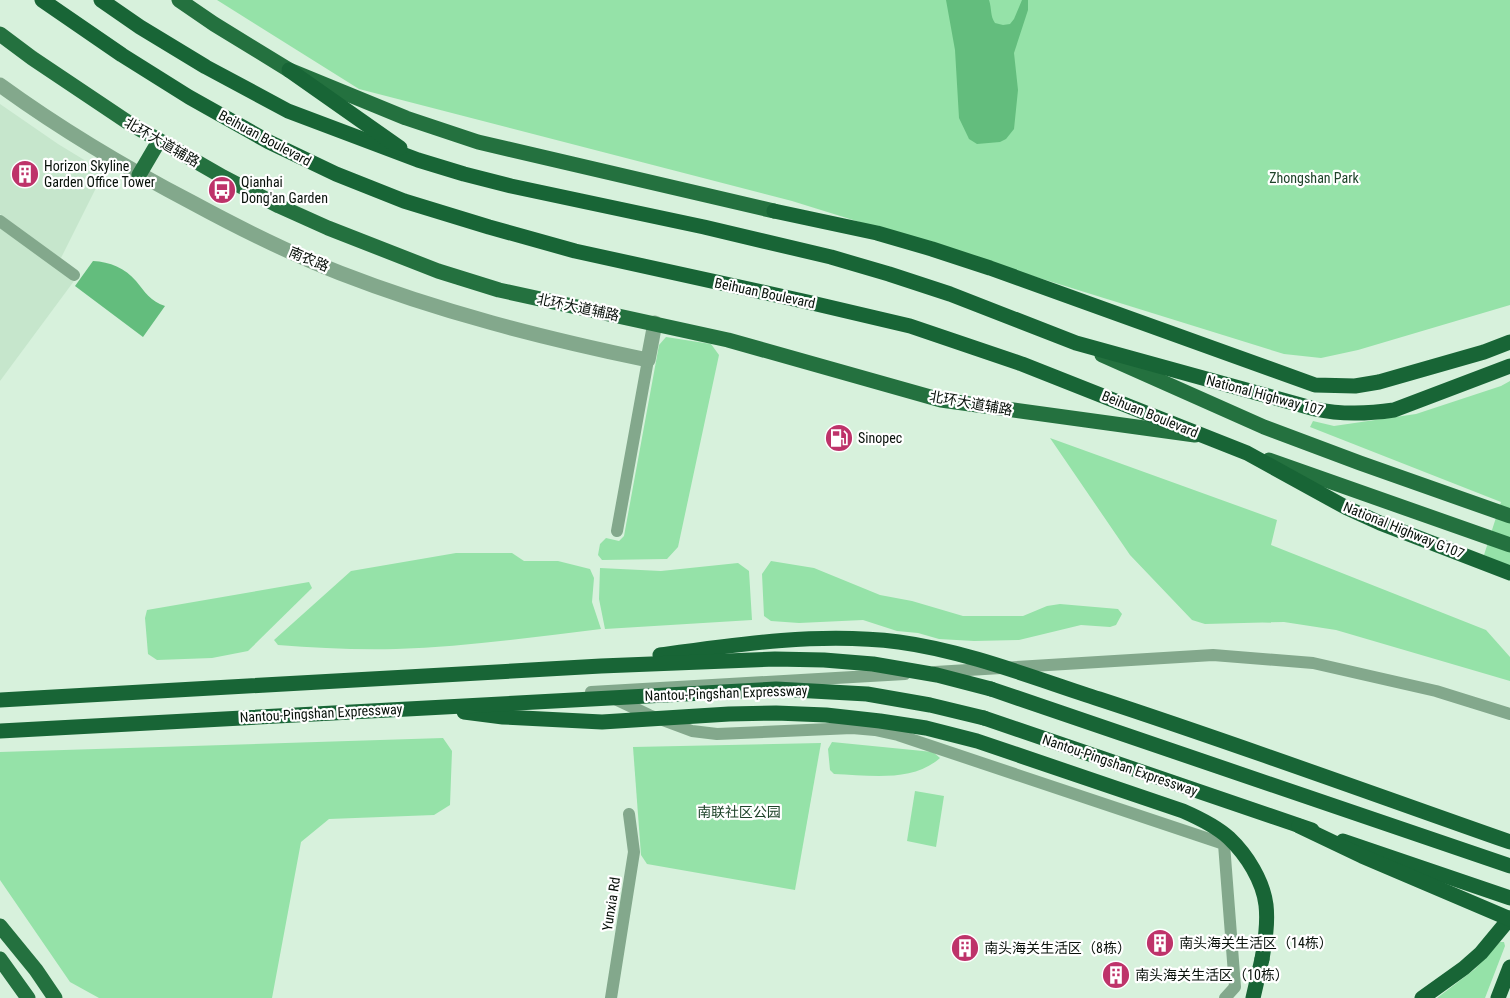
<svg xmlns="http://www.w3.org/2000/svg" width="1510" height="998" viewBox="0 0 1510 998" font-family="'Roboto Condensed','Noto Sans SC',sans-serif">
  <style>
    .built { fill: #c6e6cc }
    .green { fill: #95e2a8 }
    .water { fill: #63bd7d }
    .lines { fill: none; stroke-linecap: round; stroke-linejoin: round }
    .minor { stroke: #83a88c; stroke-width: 12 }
    .tertiary { stroke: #83a88c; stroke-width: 15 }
    .primary { stroke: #24713f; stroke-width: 15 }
    .trunk { stroke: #186536; stroke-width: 15 }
    .trunk-bridge { stroke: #186536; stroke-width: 15 }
    .labels { text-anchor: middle; stroke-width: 4.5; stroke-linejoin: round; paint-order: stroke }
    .street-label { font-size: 14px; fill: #08110a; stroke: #fff }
    .poi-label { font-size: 14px; fill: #08110a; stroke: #fff; text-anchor: start }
    .park-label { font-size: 14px; fill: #1e4329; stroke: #fff }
  </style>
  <rect width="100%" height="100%" fill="#d7f1dc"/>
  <g class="built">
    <polygon points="0,104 58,144 104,172 61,258 0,214"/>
    <polygon points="0,228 74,281 0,381"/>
  </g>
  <g class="green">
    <polygon points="217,0 1510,0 1510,305 1358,350 1321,358 1284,354 792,201 359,89"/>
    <polygon points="666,337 711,344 719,355 678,547 667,559 602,560 598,555 600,544 606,538 619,541 624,536 659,345"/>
    <polygon points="1510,381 1510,567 1484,555 1501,502 1310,427 1313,421 1334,426 1416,414 1501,386"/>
    <polygon points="1050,438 1277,520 1271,545 1486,630 1510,657 1510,681 1336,630 1284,622 1205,624 1192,620 1130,555"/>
    <path d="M 456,553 L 512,553 L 524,561 L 558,561 L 590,569 L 594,578 L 592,602 L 601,629 C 533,637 464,647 396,649 C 356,650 317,648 278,645 L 274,640 L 351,571 Z"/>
    <polygon points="771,561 814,568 880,595 912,601 963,616 1023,616 1047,606 1060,604 1118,609 1122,614 1116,625 1110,627 1081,625 1019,640 974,641 939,639 918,633 897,631 863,620 799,623 771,621 764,616 762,574"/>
    <polygon points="738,563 749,571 752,620 605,629 599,599 600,568 661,571"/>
    <polygon points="309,582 312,588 248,651 212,658 157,660 148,654 145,618 147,610"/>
    <polygon points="443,738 452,751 450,805 434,815 329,819 301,842 272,998 99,998 70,982 0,880 0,752"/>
    <path d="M 832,742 L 933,752 L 940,758 C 912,783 868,775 834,774 L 830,770 L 828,749 Z"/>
    <polygon points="821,743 795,890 647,864 641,855 633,747"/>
    <polygon points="915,791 944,796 936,847 907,841"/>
    <polygon points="1500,942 1504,942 1505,946 1485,998 1437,998 1475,969"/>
  </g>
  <g class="water">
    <path d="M 946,0 L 989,0 C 992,9 990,16 995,23 L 1003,25 L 1010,24 L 1014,19 L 1022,0 L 1028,0 L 1028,10 L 1014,53 L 1018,90 L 1014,129 L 1006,139 L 1000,142 L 977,144 L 969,139 L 959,118 L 955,50 Z"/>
    <path d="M 93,261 C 110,262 125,268 136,281 C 145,292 150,301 165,306 L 143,337 L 75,286 Z"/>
  </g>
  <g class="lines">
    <g class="minor">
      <polyline points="0,221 74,275"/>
      <polyline points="617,531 648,360"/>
      <polyline points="935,672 1213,655 1313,663 1436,691 1510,714"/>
      <polyline points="591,692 905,674"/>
      <polyline points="613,698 649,715 692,731 717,734 852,728 875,730 898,735 1224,844 1235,987 1225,998"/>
      <polyline points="611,998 634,852 629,814"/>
    </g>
    <path class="tertiary" d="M 0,85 C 62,130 126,168 193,203 C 241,229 289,253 340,273 C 440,312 543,338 648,360 L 655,323"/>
    <g class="primary">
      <polyline points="179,0 214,24 289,70 406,118 478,142 774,211"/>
      <polyline points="0,34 32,58 129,123 223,177 279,206 328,228 438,271 499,290 728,340 941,400 1195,435"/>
      <polyline points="139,175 159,141"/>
      <polyline points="1102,355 1264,427 1360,463 1510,516"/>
      <polyline points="1269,460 1510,545"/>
      <polyline points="0,926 36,970 55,998"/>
      <polyline points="0,959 28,998"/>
    </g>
    <g class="trunk">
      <polyline points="42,0 122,55 189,97 269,142 336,174 404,201 489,227 575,251 812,303 910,326 1022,364 1247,453 1347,508 1380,523 1510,573"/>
      <path d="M 101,0 L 140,27 L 206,67 L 288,111 L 418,160 L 464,174 L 511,186 L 704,227 L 831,257 L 889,274 L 950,294 L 1076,343 L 1315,409 C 1342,415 1367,414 1394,410 L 1510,366"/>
      <polyline points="289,70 400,148"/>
      <polyline points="774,211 877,233 932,249 990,268 1315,385 1355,386 1379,382 1484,352 1510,342"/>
      <polyline points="991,689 1510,866"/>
      <polyline points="984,718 1312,830"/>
      <polyline points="1343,841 1510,898"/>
      <polyline points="1253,998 1262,959"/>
      <polyline points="1422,998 1464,968 1481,953 1510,918"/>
      <polyline points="1498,998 1510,967"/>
    </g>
    <g class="trunk-bridge">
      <path d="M 660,655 C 738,644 820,632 899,642 C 966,651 1034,678 1099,699 C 1237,744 1373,794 1510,842"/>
      <polyline points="0,700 601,666 775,659 824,660 873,664 937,675 991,689"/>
      <path d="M 464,712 L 503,717 L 602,722 L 729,714 L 776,713 L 826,715 L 880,721 L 926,728 L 977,741 L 1183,811 C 1199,818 1216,826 1229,838 C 1247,855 1263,881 1266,905 C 1268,923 1265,941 1262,959"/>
      <polyline points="0,731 776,689 867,694 930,705 984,718"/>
      <polyline points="1299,826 1362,856 1510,919"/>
    </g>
  </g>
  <defs>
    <symbol id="building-disc" viewBox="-11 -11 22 22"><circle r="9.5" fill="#be336a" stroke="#fff"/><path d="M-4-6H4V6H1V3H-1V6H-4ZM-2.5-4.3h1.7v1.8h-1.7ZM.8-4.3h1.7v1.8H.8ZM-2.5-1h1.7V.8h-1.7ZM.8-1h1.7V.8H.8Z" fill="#fff"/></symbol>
    <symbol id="bus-disc" viewBox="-11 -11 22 22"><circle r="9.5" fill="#be336a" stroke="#fff"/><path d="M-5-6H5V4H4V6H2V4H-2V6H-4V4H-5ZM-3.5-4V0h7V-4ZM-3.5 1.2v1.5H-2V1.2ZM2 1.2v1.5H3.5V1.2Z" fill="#fff"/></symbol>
    <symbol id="fuel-disc" viewBox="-11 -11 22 22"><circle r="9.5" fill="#be336a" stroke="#fff"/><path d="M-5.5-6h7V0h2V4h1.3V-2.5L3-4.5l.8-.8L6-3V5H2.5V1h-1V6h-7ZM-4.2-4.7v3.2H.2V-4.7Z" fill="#fff"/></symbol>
  </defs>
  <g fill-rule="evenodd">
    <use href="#building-disc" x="9" y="158" width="32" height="32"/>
    <use href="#bus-disc" x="206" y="174" width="32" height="32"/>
    <use href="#fuel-disc" x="823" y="422" width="32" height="32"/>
    <use href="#building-disc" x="1144" y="927" width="32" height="32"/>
    <use href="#building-disc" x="949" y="932" width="32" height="32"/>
    <use href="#building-disc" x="1100" y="959" width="32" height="32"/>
  </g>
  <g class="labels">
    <g class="street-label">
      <text transform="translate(265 138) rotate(28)" y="5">Beihuan Boulevard</text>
      <text transform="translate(162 142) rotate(30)" y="5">北环大道辅路</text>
      <text transform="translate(309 259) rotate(23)" y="5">南农路</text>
      <text transform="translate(765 293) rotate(12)" y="5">Beihuan Boulevard</text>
      <text transform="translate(578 307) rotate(12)" y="5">北环大道辅路</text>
      <text transform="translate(1265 395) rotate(15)" y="5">National Highway 107</text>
      <text transform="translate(971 403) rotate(10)" y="5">北环大道辅路</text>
      <text transform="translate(1150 414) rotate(22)" y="5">Beihuan Boulevard</text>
      <text transform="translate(1404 530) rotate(22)" y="5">National Highway G107</text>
      <text transform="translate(726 693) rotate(-2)" y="5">Nantou-Pingshan Expressway</text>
      <text transform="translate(321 713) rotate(-3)" y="5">Nantou-Pingshan Expressway</text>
      <text transform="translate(1120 765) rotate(19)" y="5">Nantou-Pingshan Expressway</text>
      <text transform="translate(611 904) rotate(-81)" y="5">Yunxia Rd</text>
    </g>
    <g class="poi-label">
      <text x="44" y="171">Horizon Skyline<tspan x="44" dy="16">Garden Office Tower</tspan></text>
      <text x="241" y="187">Qianhai<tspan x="241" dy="16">Dong'an Garden</tspan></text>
      <text x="858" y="443">Sinopec</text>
      <text x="1179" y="948">南头海关生活区（14栋）</text>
      <text x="984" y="953">南头海关生活区（8栋）</text>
      <text x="1135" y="980">南头海关生活区（10栋）</text>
    </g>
    <g class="park-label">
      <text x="1314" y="183">Zhongshan Park</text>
      <text x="739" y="817">南联社区公园</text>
    </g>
  </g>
</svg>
